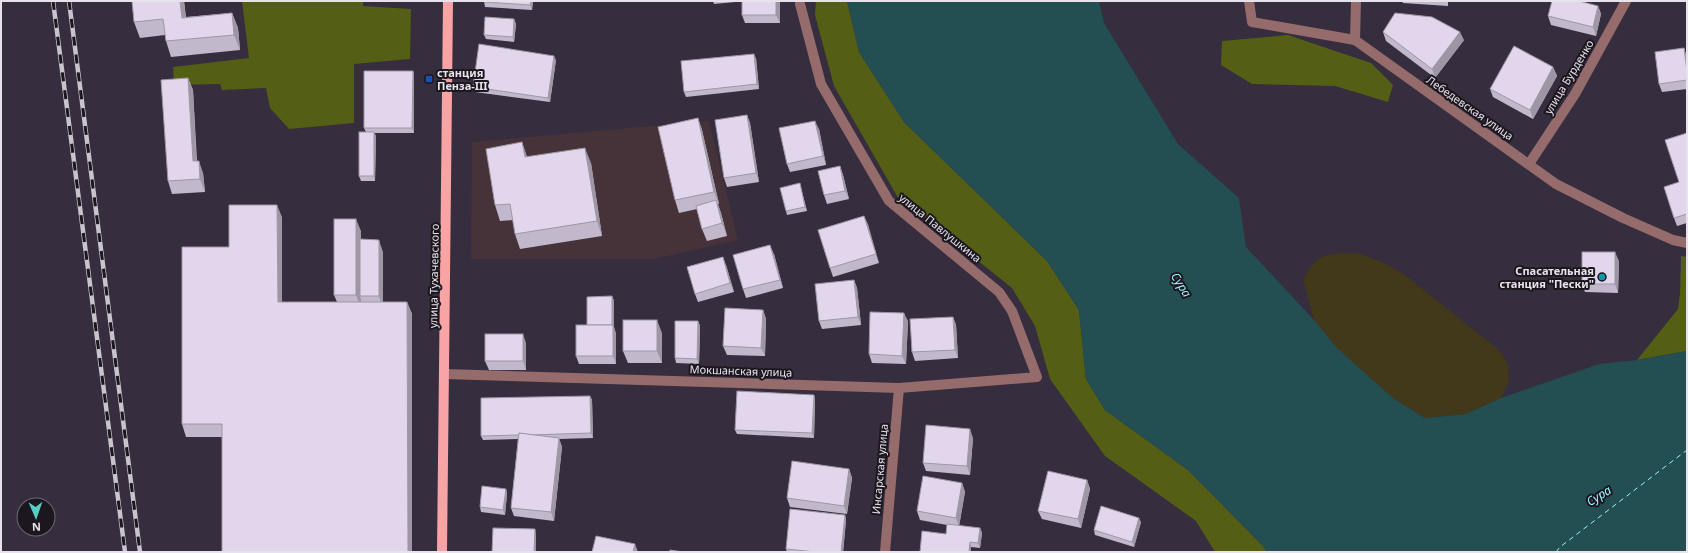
<svg xmlns="http://www.w3.org/2000/svg" width="1688" height="553" viewBox="0 0 1688 553" font-family="'Noto Sans',sans-serif">
  <style>
    .industrial { fill: #463339 }
    .forest { fill: #545e14 }
    .sand { fill: #413919 }
    .water { fill: #234e52 }
    .lines { fill: none; stroke-linecap: round; stroke-linejoin: round }
    .ferry { stroke: #98f6ff; stroke-width: 1; stroke-dasharray: 5 4; stroke-linecap: butt }
    .minor { stroke: #956b6b; stroke-width: 10 }
    .major { stroke: #f8a3a4; stroke-width: 10 }
    .rail-casing { stroke: #c9c3ce; stroke-width: 4.5 }
    .rail { stroke: #1c171f; stroke-width: 3; stroke-dasharray: 9; stroke-linecap: butt }
    .wall { fill: #c2b8cb }
    .shaded-wall { fill: #9e96a5 }
    .building { fill: #e2d6ec; stroke: #9e96a5 }
    .transit-dot { fill: #1a4fb4; stroke: #1c171f; stroke-width: 1.5 }
    .culture-dot { fill: #0f9aa8; stroke: #1c171f; stroke-width: 1.5 }
    .labels { text-anchor: middle; stroke-width: 4; stroke-linejoin: round; paint-order: stroke }
    .poi-label { font-size: 11px; font-weight: bold; fill: #e7e2ec; stroke: #1c171f; text-anchor: start }
    .street-label { font-size: 11px; fill: #e7e2ec; stroke: #1c171f }
    .water-label { font-size: 12px; font-style: italic; fill: #98f6ff; stroke: #1c171f }
  </style>
  <rect width="100%" height="100%" fill="#362d3e"/>
  <polygon class="industrial" points="709,121 738,240 654,259 471,259 472,142"/>
  <g class="forest">
    <polygon points="242,1 363,1 363,6 411,9 410,59 354,64 354,123 289,129 270,108 266,88 222,90 220,84 174,85 173,67 249,58"/>
    <polygon points="816,1 847,1 859,52 904,122 1047,261 1079,310 1086,379 1105,410 1188,470 1263,546 1267,552 1215,552 1196,521 1105,456 1050,379 1035,326 1012,288 897,196 834,86 815,15"/>
    <polygon points="1288,35 1371,63 1393,85 1388,102 1335,86 1252,84 1221,65 1222,41"/>
    <polygon points="1681,256 1687,257 1687,351 1637,360 1678,309 1680,294"/>
  </g>
  <path class="sand" d="M 1358,253 L 1385,263 L 1405,275 L 1499,350 L 1508,364 L 1509,381 L 1501,398 L 1466,414 L 1425,418 L 1393,398 L 1337,348 L 1314,320 L 1303,280 C 1318,251 1327,254 1358,253 Z"/>
  <polygon class="water" points="847,1 1099,1 1104,23 1178,144 1239,198 1246,247 1314,320 1337,348 1393,398 1425,418 1466,414 1501,398 1599,364 1637,360 1687,351 1687,552 1267,552 1263,546 1188,470 1105,410 1086,379 1079,310 1047,261 904,122 859,52"/>
  <g class="lines">
    <polyline class="ferry" points="1556,552 1560,547 1687,450"/>
    <g class="minor">
      <polyline points="1249,1 1252,22 1355,40 1556,184 1623,218 1673,240 1687,243"/>
      <polyline points="1355,40 1356,1"/>
      <polyline points="1529,164 1575,94 1626,1"/>
      <polyline points="444,374 899,388 1037,377 1012,311 999,292 889,201 821,84 800,4"/>
      <polyline points="885,552 899,388"/>
    </g>
    <polyline class="major" points="442,552 448,1"/>
    <defs>
      <g id="rail">
        <polyline points="53,1 125,552"/>
        <polyline points="69,1 140,552"/>
      </g>
    </defs>
    <use href="#rail" class="rail-casing"/>
    <use href="#rail" class="rail"/>
  </g>
  <g class="wall">
    <polygon points="184,1 186,17 232,13 238,28 240,50 171,57 166,41 165,35 140,38 134,22"/>
    <polygon points="484,1 533,1 532,10 485,7"/>
    <polygon points="713,1 735,1 735,2 714,4"/>
    <polygon points="742,1 780,1 780,23 745,23 742,15"/>
    <polygon points="1402,1 1448,1 1448,6 1403,3"/>
    <polygon points="1598,6 1601,14 1596,36 1551,25 1548,16"/>
    <polygon points="514,19 516,24 514,42 486,39 484,35"/>
    <polygon points="1383,32 1464,40 1435,78 1386,41"/>
    <polygon points="1684,48 1687,58 1687,89 1662,92 1659,84"/>
    <polygon points="756,58 759,89 686,97 684,92"/>
    <polygon points="556,60 550,102 475,92 473,87"/>
    <polygon points="1553,67 1557,76 1533,119 1493,97 1490,89"/>
    <polygon points="413,71 414,75 414,133 374,133 376,136 375,181 361,181 359,176 366,132 364,128"/>
    <polygon points="188,78 193,90 197,161 203,173 205,192 172,194 168,181"/>
    <polygon points="747,115 750,123 759,182 727,187 724,178"/>
    <polygon points="698,118 702,130 719,204 718,204 721,213 727,236 707,241 702,229 697,209 679,213 675,200"/>
    <polygon points="819,129 826,165 790,172 787,164"/>
    <polygon points="1687,133 1687,223 1677,226 1674,218"/>
    <polygon points="522,142 527,157 591,163 602,236 520,249 515,234 513,220 500,221 495,205"/>
    <polygon points="840,166 843,175 849,199 827,204 824,195"/>
    <polygon points="801,188 807,211 787,215 786,211"/>
    <polygon points="864,216 879,263 833,277 830,268"/>
    <polygon points="282,217 282,302 337,302 334,295 361,231 361,239 383,252 383,302 407,302 412,314 412,552 222,552 222,437 186,437 182,424 229,247"/>
    <polygon points="774,254 783,288 746,298 743,289"/>
    <polygon points="1619,261 1618,293 1585,292 1582,284"/>
    <polygon points="726,265 734,292 698,302 695,294"/>
    <polygon points="854,280 857,288 861,325 822,329 819,321"/>
    <polygon points="612,296 614,301 614,327 616,334 616,364 579,364 576,356 587,325"/>
    <polygon points="763,310 766,319 765,356 727,355 723,346"/>
    <polygon points="953,317 956,325 958,358 915,361 912,352"/>
    <polygon points="698,321 700,326 699,364 676,363 675,358"/>
    <polygon points="908,321 906,364 872,363 869,354"/>
    <polygon points="662,333 662,363 628,363 623,351"/>
    <polygon points="526,343 526,370 489,370 485,361"/>
    <polygon points="814,395 815,400 814,438 737,434 735,430"/>
    <polygon points="590,396 592,400 593,438 559,439 562,447 554,521 514,516 511,508 518,439 483,440 481,436"/>
    <polygon points="973,438 970,475 926,471 923,463"/>
    <polygon points="849,469 852,478 847,514 790,507 787,498"/>
    <polygon points="1087,480 1090,489 1081,528 1042,519 1038,511"/>
    <polygon points="962,483 965,492 959,526 980,528 982,533 980,548 971,547 947,525 920,520 917,511"/>
    <polygon points="506,489 507,494 505,515 481,512 480,507"/>
    <polygon points="845,515 846,520 843,552 787,552 786,549"/>
    <polygon points="1141,522 1134,547 1095,535 1094,530"/>
  </g>
  <g class="shaded-wall">
    <polygon points="180,1 184,1 187,33 182,18"/>
    <polygon points="531,1 533,1 532,10 530,5"/>
    <polygon points="776,1 780,1 780,23 776,15"/>
    <polygon points="1598,6 1601,14 1596,36 1593,27"/>
    <polygon points="232,13 238,28 240,50 234,35"/>
    <polygon points="514,19 516,24 514,42 513,37"/>
    <polygon points="1460,32 1464,40 1435,78 1432,69"/>
    <polygon points="1684,48 1687,58 1687,72"/>
    <polygon points="754,54 756,58 759,89 757,84"/>
    <polygon points="554,56 556,60 550,102 548,98"/>
    <polygon points="1553,67 1557,76 1533,119 1530,110"/>
    <polygon points="413,71 414,75 414,133 412,128"/>
    <polygon points="188,78 193,90 197,173 193,161"/>
    <polygon points="747,115 750,123 759,182 756,173"/>
    <polygon points="698,118 702,130 719,204 714,192"/>
    <polygon points="815,121 819,129 826,165 823,156"/>
    <polygon points="374,132 376,136 375,181 374,176"/>
    <polygon points="522,142 527,157 525,157"/>
    <polygon points="585,148 591,163 602,236 597,221"/>
    <polygon points="199,161 203,173 205,192 200,179"/>
    <polygon points="840,166 843,175 849,199 845,191"/>
    <polygon points="800,183 801,188 807,211 805,207"/>
    <polygon points="716,200 721,213 727,236 722,223"/>
    <polygon points="277,205 282,217 282,314 278,302"/>
    <polygon points="864,216 868,224 879,263 876,254"/>
    <polygon points="356,219 361,231 361,296 360,296 361,299 361,308 356,295"/>
    <polygon points="379,240 383,252 383,309 379,296"/>
    <polygon points="770,245 774,254 783,288 780,280"/>
    <polygon points="1615,252 1619,261 1618,293 1615,284"/>
    <polygon points="723,257 726,265 734,292 730,283"/>
    <polygon points="854,280 857,288 861,325 858,317"/>
    <polygon points="612,296 614,301 614,327 616,334 616,364 613,356"/>
    <polygon points="407,302 412,314 412,552 408,552"/>
    <polygon points="763,310 766,319 765,356 761,348"/>
    <polygon points="904,313 908,321 906,364 902,356"/>
    <polygon points="953,317 956,325 958,358 955,350"/>
    <polygon points="657,320 662,333 662,363 657,351"/>
    <polygon points="698,321 700,326 699,364 697,359"/>
    <polygon points="523,334 526,343 526,370 523,361"/>
    <polygon points="814,395 815,400 814,438 812,433"/>
    <polygon points="590,396 592,400 593,438 591,433"/>
    <polygon points="970,429 973,438 970,475 967,466"/>
    <polygon points="559,438 562,447 554,521 551,512"/>
    <polygon points="849,469 852,478 847,514 844,506"/>
    <polygon points="1087,480 1090,489 1081,528 1078,519"/>
    <polygon points="962,483 965,492 959,527 956,518"/>
    <polygon points="506,489 507,494 505,515 503,510"/>
    <polygon points="845,515 846,520 843,552 841,552"/>
    <polygon points="1139,518 1141,522 1134,547 1132,542"/>
    <polygon points="980,528 982,533 980,548 978,543"/>
    <polygon points="535,529 536,533 536,552 534,552"/>
    <polygon points="970,542 971,547 971,552 969,552"/>
    <polygon points="635,544 638,552 633,552"/>
  </g>
  <g class="building">
    <polygon points="132,1 180,1 182,18 232,13 234,35 166,41 163,19 134,22"/>
    <polygon points="484,1 531,1 530,5 484,2"/>
    <rect x="742" y="1" width="34" height="14"/>
    <polygon points="1552,1 1579,1 1598,6 1593,27 1548,16"/>
    <polygon points="1395,13 1432,17 1460,32 1432,69 1383,32"/>
    <polygon points="485,17 514,19 513,37 484,35"/>
    <polygon points="479,44 554,56 548,98 473,87"/>
    <polygon points="1514,46 1553,67 1530,110 1490,89"/>
    <polygon points="1684,48 1687,72 1687,80 1659,84 1655,52"/>
    <polygon points="754,54 757,84 684,92 681,61"/>
    <polygon points="364,71 413,71 412,128 364,128"/>
    <polygon points="188,78 193,161 199,161 200,179 168,181 161,80"/>
    <polygon points="747,115 756,173 724,178 715,120"/>
    <polygon points="698,118 714,192 675,200 658,127"/>
    <polygon points="815,121 823,156 787,164 779,128"/>
    <rect x="359" y="132" width="15" height="44"/>
    <polygon points="1687,133 1687,214 1674,218 1664,187 1679,182 1665,140"/>
    <polygon points="522,142 525,157 585,148 597,221 515,234 510,204 495,205 486,149"/>
    <polygon points="840,166 845,191 824,195 818,171"/>
    <polygon points="800,183 805,207 786,211 780,188"/>
    <polygon points="716,200 722,223 702,229 696,206"/>
    <polygon points="229,205 277,205 278,302 407,302 408,552 222,552 222,424 182,424 182,247 229,247"/>
    <polygon points="864,216 876,254 830,268 818,230"/>
    <rect x="334" y="219" width="22" height="76"/>
    <polygon points="360,239 379,240 379,296 360,296"/>
    <polygon points="770,245 780,280 743,289 733,255"/>
    <rect x="1582" y="252" width="33" height="32"/>
    <polygon points="723,257 730,283 695,294 687,267"/>
    <polygon points="854,280 858,317 819,321 815,284"/>
    <polygon points="612,296 612,325 587,325 587,297"/>
    <polygon points="725,308 763,310 761,348 723,346"/>
    <polygon points="870,312 904,313 902,356 869,354"/>
    <polygon points="953,317 955,350 912,352 910,319"/>
    <rect x="623" y="320" width="34" height="31"/>
    <polygon points="675,321 698,321 697,359 675,358"/>
    <rect x="576" y="325" width="37" height="31"/>
    <rect x="485" y="334" width="38" height="27"/>
    <polygon points="737,391 814,395 812,433 735,430"/>
    <polygon points="590,396 591,433 530,435 519,433 519,435 481,436 481,398"/>
    <polygon points="926,425 970,429 967,466 923,463"/>
    <polygon points="519,433 559,438 551,512 511,508"/>
    <polygon points="792,461 849,469 844,506 787,498"/>
    <polygon points="1048,471 1087,480 1078,519 1038,511"/>
    <polygon points="923,476 962,483 956,518 917,511"/>
    <polygon points="482,486 506,489 503,510 480,507"/>
    <polygon points="1101,506 1139,518 1132,542 1094,530"/>
    <polygon points="790,509 845,515 841,552 816,552 786,549"/>
    <polygon points="947,524 980,528 978,543 970,542 969,552 920,552 922,531 946,534"/>
    <polygon points="493,528 535,529 534,552 492,552"/>
    <polygon points="596,536 635,544 633,552 592,552"/>
    <polygon points="670,550 683,552 670,552"/>
  </g>
  <rect class="transit-dot" x="425" y="75" width="8" height="8" rx="2"/>
  <circle class="culture-dot" cx="1602" cy="277" r="4"/>
  <g class="labels">
    <g class="poi-label">
      <text x="437" y="77">станция<tspan x="437" dy="13">Пенза-III</tspan></text>
      <text x="1594" y="275" text-anchor="end">Спасательная<tspan x="1594" dy="13">станция "Пески"</tspan></text>
    </g>
    <g class="street-label">
      <text transform="translate(1569 77) rotate(-59)" y="4">улица Бурденко</text>
      <text transform="translate(1470 108) rotate(35)" y="4">Лебедевская улица</text>
      <text transform="translate(940 228) rotate(39)" y="4">улица Павлушкина</text>
      <text transform="translate(434 276) rotate(-89)" y="4">улица Тухачевского</text>
      <text transform="translate(741 371) rotate(2)" y="4">Мокшанская улица</text>
      <text transform="translate(880 469) rotate(-85)" y="4">Инсарская улица</text>
    </g>
    <g class="water-label">
      <text transform="translate(1181 285) rotate(58)" y="4">Сура</text>
      <text transform="translate(1599 496) rotate(-32)" y="4">Сура</text>
    </g>
  </g>
  <rect width="1688" height="553" fill="none" stroke="#e7e2ec" stroke-width="4"/>
  <g transform="translate(36 517) rotate(178)"><circle r="19" fill="#1c171f" stroke="#6d6871"/>
  <path d="M0-3L7 15L0 10L-7 15Z" fill="#55cec4"/>
  <text y="-6" font-size="11" font-weight="bold" text-anchor="middle" fill="#e7e2ec">N</text>
  </g>
</svg>
